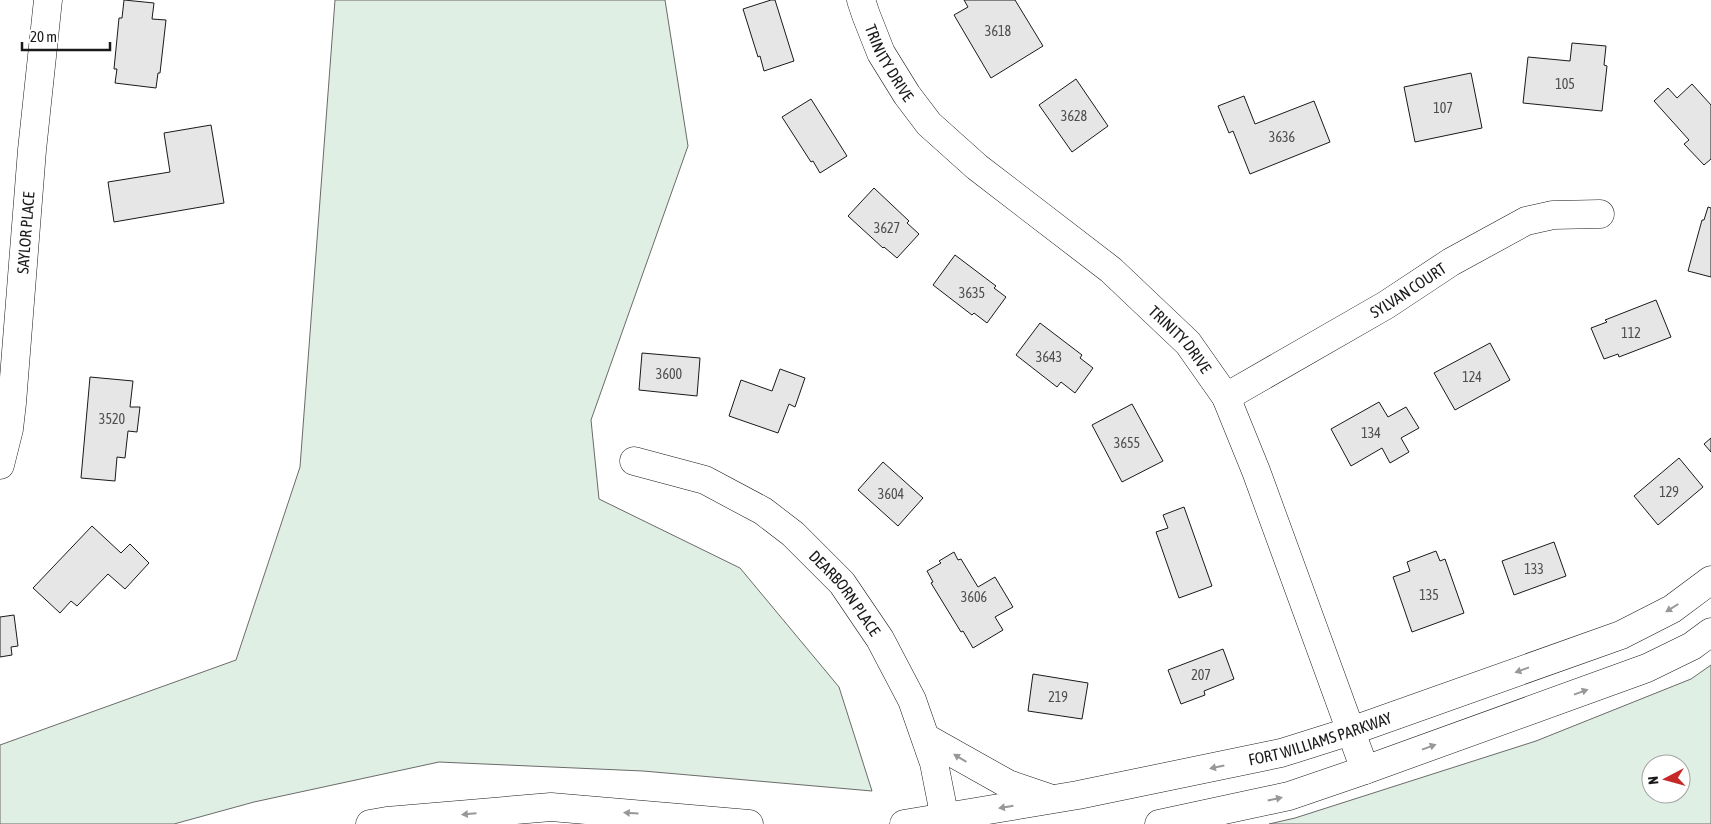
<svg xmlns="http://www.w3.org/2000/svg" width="1711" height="824" viewBox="0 0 1711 824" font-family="'Asap Condensed',sans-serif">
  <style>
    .green { fill: #e0efe3; stroke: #6a6a6a; fill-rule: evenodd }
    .building { fill: #e6e6e6; stroke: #1a1a1a }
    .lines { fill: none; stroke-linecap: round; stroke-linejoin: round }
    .minor-casing { stroke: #1a1a1a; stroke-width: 29 }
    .minor { stroke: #fff; stroke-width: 28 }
    .oneway { fill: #989898 }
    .labels { text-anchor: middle; stroke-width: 4; stroke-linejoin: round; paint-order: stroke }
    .number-label { font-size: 14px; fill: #4d4d4d }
    .street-label { font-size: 16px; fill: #1a1a1a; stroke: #fff }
  </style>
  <rect width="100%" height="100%" fill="#fff"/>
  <g class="green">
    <polygon points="335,0 665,0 688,146 591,420 599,499 740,568 839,687 872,791 643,771 439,762 254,802 174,824 0,824 0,745 236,660 300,467"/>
    <path d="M 1711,665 L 1711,824 L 1269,824 L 1295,818 L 1536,741 L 1691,679 ZM 1651,764 L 1681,764 L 1681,794 L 1651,794 Z"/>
  </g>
  <g class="building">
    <polygon points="124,0 154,3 152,19 166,20 160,73 158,73 156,88 115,83 117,69 114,69 119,18 122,18"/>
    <polygon points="771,0 775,0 794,61 764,71 760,56 758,57 743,9"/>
    <polygon points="964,0 1015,0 1043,46 991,78 954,15 968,7"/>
    <polygon points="1572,43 1606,46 1604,65 1607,66 1602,111 1523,103 1528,57 1570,61"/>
    <polygon points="1471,73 1482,128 1415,142 1404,87"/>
    <polygon points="1076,79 1108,126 1072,152 1039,105"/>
    <polygon points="1692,84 1711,105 1711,159 1704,165 1684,144 1689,140 1654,101 1668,88 1677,98"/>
    <polygon points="1244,96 1255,124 1314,101 1330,142 1250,174 1233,131 1229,133 1218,106"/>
    <polygon points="811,99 847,156 820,173 813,161 811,162 782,117"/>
    <polygon points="211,125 224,203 114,222 108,182 170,172 164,133"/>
    <polygon points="874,188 909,221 907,223 919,234 897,258 884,247 883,248 848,216"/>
    <polygon points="1708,207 1711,208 1711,277 1688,271 1702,220 1704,220"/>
    <polygon points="955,255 996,286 994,288 1006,297 987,323 974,313 972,315 933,285"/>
    <polygon points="1656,300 1671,337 1619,357 1618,354 1604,359 1591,328 1607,322 1605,320"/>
    <polygon points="1040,323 1082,355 1080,358 1093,368 1075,393 1061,382 1057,387 1016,355"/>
    <polygon points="1490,343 1510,380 1455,410 1434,373"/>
    <polygon points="642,353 700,358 697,396 639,390"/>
    <polygon points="780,369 805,378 795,407 789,404 778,433 729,416 741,380 772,391"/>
    <polygon points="90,377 133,381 130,407 140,407 137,432 128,431 125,458 117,457 115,481 81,478"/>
    <polygon points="1379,402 1388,417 1406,407 1419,428 1401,438 1409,452 1390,463 1382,448 1351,466 1331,429"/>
    <polygon points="1132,404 1163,461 1122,482 1092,425"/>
    <polygon points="1711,438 1711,452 1704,444"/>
    <polygon points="1679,458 1703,487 1658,525 1634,496"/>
    <polygon points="883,462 923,498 898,526 858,490"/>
    <polygon points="1184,507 1212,586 1179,598 1156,532 1168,528 1163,515"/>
    <polygon points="92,526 121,553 130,544 149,563 125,589 108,574 77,606 71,601 60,613 33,588"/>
    <polygon points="1554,542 1566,576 1514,595 1502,561"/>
    <polygon points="1436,551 1440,561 1445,559 1464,613 1412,632 1393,577 1410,571 1407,562"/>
    <polygon points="954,552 958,560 961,559 978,587 995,577 1013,607 995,617 1003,630 973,648 963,631 961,632 931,583 933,582 927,571 941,563 939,561"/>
    <polygon points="14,615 18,646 11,647 12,655 0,657 0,617"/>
    <polygon points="1223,649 1234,679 1204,691 1205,695 1181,704 1168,670"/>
    <polygon points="1033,674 1088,683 1082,719 1028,711"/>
  </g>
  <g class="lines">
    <defs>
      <g id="minor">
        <path id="s1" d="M 861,0 L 866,15 L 881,53 L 907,95 L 929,124 L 977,167 L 1111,270 L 1188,343 L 1226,397 L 1256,471 L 1365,770"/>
        <path id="s2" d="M 1226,397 L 1386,305 L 1451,262 L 1526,221 L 1553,215 L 1600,214"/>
        <path id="s3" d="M 634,461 L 705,480 L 763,511 L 793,534 L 842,583 L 880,639 L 912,700 L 934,763 L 946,824"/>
        <path id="s4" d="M 0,465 L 9,429 L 12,403 L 32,150 L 48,0"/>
        <polyline points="926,738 1008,784 1049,798"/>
        <polyline points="370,824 387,821 551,807 749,824"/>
        <path id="s5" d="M 904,824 L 1078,795 L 1281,753 L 1351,731 L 1621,635 L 1672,609 L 1711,580"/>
        <polyline points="1159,824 1289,796 1365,770 1647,668 1692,646 1711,632"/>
      </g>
    </defs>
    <use href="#minor" class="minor-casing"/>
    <use href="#minor" class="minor"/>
  </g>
  <defs><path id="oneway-solid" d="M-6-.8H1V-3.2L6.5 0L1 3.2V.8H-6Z" transform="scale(1.25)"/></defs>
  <g class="oneway">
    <use href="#oneway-solid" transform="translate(1672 608) rotate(148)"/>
    <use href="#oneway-solid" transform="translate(1522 670) rotate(160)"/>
    <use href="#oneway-solid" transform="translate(1581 692) rotate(-20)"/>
    <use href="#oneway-solid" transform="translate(1429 747) rotate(-20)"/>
    <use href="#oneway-solid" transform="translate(960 758) rotate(-149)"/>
    <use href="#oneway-solid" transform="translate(1217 767) rotate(168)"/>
    <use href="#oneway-solid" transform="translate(1275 799) rotate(-12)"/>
    <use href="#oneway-solid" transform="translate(1006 807) rotate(171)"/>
    <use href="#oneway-solid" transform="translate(631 813) rotate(-176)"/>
    <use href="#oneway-solid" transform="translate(469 814) rotate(175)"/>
  </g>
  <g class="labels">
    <g class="number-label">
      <text x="998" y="36">3618</text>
      <text x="1565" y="89">105</text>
      <text x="1443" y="113">107</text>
      <text x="1074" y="121">3628</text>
      <text x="1282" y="142">3636</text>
      <text x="887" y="233">3627</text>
      <text x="972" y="298">3635</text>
      <text x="1631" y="338">112</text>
      <text x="1049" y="362">3643</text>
      <text x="669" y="379">3600</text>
      <text x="1472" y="382">124</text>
      <text x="112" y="424">3520</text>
      <text x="1371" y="438">134</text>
      <text x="1127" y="448">3655</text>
      <text x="1669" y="497">129</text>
      <text x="891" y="499">3604</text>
      <text x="1534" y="574">133</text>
      <text x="1429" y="600">135</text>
      <text x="974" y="602">3606</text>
      <text x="1201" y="680">207</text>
      <text x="1058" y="702">219</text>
    </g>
    <g class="street-label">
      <text dy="6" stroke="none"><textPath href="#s1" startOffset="69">TRINITY DRIVE</textPath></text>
      <text dy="6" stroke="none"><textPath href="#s4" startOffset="234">SAYLOR PLACE</textPath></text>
      <text dy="6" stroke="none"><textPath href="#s2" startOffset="211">SYLVAN COURT</textPath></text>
      <text dy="6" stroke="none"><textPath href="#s1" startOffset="474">TRINITY DRIVE</textPath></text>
      <text dy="6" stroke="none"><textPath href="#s3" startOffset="256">DEARBORN PLACE</textPath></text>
      <text dy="6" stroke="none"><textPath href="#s5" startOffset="425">FORT WILLIAMS PARKWAY</textPath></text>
    </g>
  </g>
  <g transform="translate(1666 779) rotate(264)"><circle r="24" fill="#ffffff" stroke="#a3a3a3"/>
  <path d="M0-4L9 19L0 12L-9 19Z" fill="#c62828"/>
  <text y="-8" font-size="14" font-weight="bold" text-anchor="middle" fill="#1a1a1a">N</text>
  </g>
  <path d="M22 42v8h88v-8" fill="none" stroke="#1a1a1a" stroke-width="2.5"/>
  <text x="30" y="42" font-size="15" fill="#1a1a1a" stroke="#ffffff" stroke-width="4" paint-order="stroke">20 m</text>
</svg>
